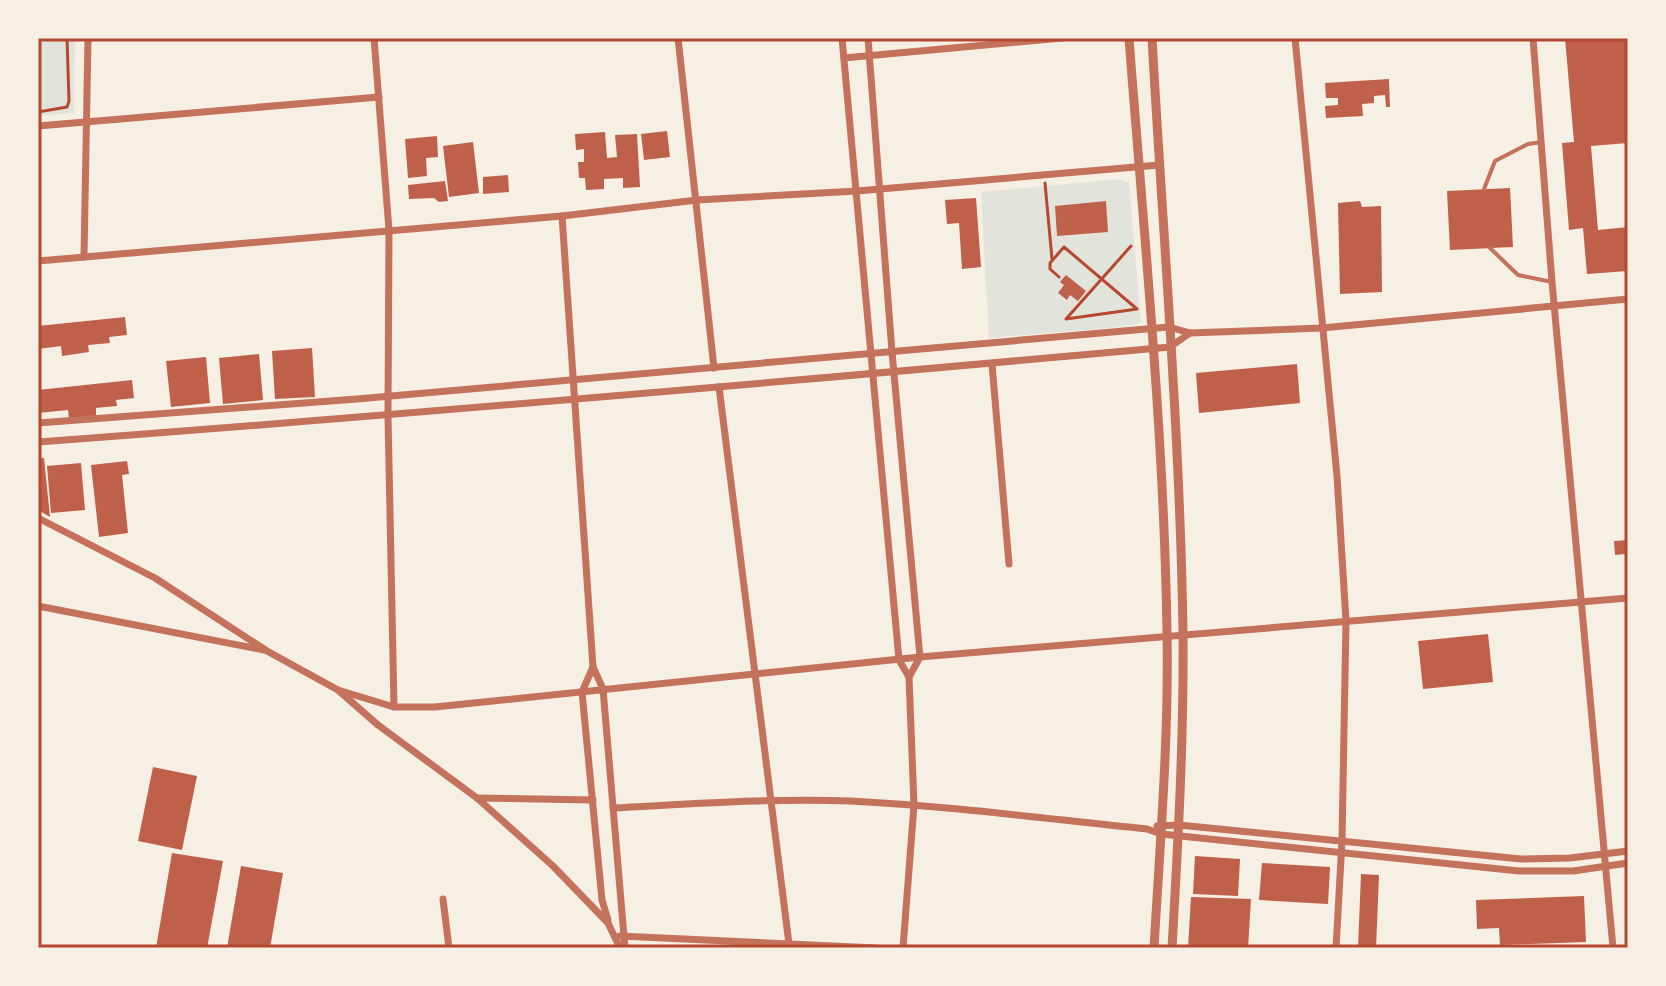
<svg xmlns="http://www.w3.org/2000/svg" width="1666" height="986" viewBox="0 0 1666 986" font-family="Lora,serif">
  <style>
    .green { fill: #e2e4dc }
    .building { fill: #bf614a }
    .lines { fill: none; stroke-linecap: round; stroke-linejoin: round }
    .path { stroke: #b5482f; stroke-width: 3 }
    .service { stroke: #c5725c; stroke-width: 4 }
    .minor { stroke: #c5725c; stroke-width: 7 }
    .tertiary { stroke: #c5725c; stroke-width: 9 }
    .neatline { fill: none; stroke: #b5482f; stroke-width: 3 }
  </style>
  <rect width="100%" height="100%" fill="#f6efe4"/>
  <g class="green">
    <polygon points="38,38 75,38 74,113 38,116"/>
    <polygon points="1118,179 1129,183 1141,322 1131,326 989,338 981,192"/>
  </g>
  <g class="building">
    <polygon points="1565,38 1628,38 1628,143 1591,146 1598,230 1628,227 1628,271 1587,274 1583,228 1569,230 1562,143 1574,142"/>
    <polygon points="1389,79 1390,107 1386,107 1385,95 1374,96 1374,103 1362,104 1363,116 1326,118 1325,106 1338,105 1338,98 1326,98 1325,83"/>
    <polygon points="667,131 670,157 644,160 641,134"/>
    <polygon points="605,132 607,158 617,157 615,135 637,134 640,187 623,188 623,178 604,179 604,189 586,190 585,178 579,178 578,162 584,162 584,149 576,150 575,134"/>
    <polygon points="437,136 438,157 426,158 427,176 408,178 405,139"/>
    <polygon points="473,142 479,193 449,197 443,146"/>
    <polygon points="508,175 509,192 483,194 483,177"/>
    <polygon points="445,181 448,201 439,202 434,198 409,199 408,185"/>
    <polygon points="1510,188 1513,247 1450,250 1447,191"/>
    <polygon points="976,198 981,267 962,269 959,223 947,224 945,200"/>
    <polygon points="1106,201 1108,232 1057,236 1055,206"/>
    <polygon points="1360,201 1362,207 1381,206 1382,292 1340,294 1338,203"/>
    <polygon points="1066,275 1086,291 1078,301 1070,295 1067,300 1058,293 1064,285 1060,282"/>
    <polygon points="125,317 127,335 109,337 110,343 88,345 89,352 62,356 61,346 38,349 38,326"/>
    <polygon points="312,348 315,397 275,399 272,351"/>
    <polygon points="259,354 263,400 223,404 219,358"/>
    <polygon points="206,357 210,403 171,407 166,361"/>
    <polygon points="1297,364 1300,403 1199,413 1196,373"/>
    <polygon points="132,380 134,398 116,400 117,406 96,408 96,416 69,419 68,410 38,413 38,390"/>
    <polygon points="44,458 50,517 38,510 38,459"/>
    <polygon points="127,461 129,474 122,475 128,533 99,537 91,465"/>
    <polygon points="81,463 85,510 51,513 47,466"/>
    <polygon points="1628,540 1628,564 1626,564 1625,554 1615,555 1614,541"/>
    <polygon points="1488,634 1493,682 1423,689 1418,641"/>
    <polygon points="153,767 197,776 182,850 138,841"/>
    <polygon points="172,853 223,861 207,948 156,948"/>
    <polygon points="1195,856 1240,859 1238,896 1193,894"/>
    <polygon points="1262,863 1330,867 1328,904 1259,900"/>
    <polygon points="241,866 283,873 270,948 227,948"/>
    <polygon points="1361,874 1379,875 1376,948 1358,948"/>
    <polygon points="1584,896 1586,942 1500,945 1499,928 1477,929 1476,900"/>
    <polygon points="1191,897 1251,899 1248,948 1188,948"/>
  </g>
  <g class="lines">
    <g class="path">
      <polyline points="38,112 67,107 69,101 67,38"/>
      <polyline points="1045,183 1052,259"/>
      <polyline points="1059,277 1050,269 1050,263 1064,247 1137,309 1066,319 1131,246"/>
    </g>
    <g class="service">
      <polyline points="1484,189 1495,161 1528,144 1542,142"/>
      <polyline points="1490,248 1518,275 1552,282"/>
    </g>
    <g class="minor">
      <polyline points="374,38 389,230 388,416 394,707"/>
      <polyline points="678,38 714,368"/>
      <polyline points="842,38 899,660 909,677 914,805 903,948"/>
      <polyline points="868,38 892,352 920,657 909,677"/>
      <polyline points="1295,38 1337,476 1346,621 1342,841 1336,948"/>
      <polyline points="1533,38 1552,282 1613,948"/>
      <polyline points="844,58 1062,38"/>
      <polyline points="38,126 379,97"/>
      <polyline points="562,216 593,667 603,689 625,948"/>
      <polyline points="84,257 88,38"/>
      <polyline points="38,261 562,216 697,200 857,191 1159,165"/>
      <polyline points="992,364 1009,564"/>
      <polyline points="719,387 789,944"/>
      <polyline points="38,423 357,399 1169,327 1190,333 1322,328 1628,299"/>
      <path d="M 38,442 C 416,414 793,381 1170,347 L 1190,333"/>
      <polyline points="38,518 155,578 267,651 338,690 378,725 477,798 553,866 608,923 620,948"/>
      <polyline points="38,606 264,650"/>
      <polyline points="593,667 582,692 602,900 608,920"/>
      <polyline points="338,690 394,707 435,707 920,657 1628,598"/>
      <polyline points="477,798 593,800"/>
      <path d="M 613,808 C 692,804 771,798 850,801 C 950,806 1048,819 1147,829 L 1161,834 L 1519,871 L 1573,871 L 1628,863"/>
      <polyline points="1157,826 1179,825 1521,859 1570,858 1628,851"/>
      <polyline points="443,899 449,948"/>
      <polyline points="620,936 877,948"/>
    </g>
    <g class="tertiary">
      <path d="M 1129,38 C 1144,236 1164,434 1167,632 C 1169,737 1160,843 1154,948"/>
      <path d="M 1152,38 C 1163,236 1180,434 1183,632 C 1184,738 1178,843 1172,948"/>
    </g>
  </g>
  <rect width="1666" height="986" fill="none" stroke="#f6efe4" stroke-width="80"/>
  <rect x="40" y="40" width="1586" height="906" class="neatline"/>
</svg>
